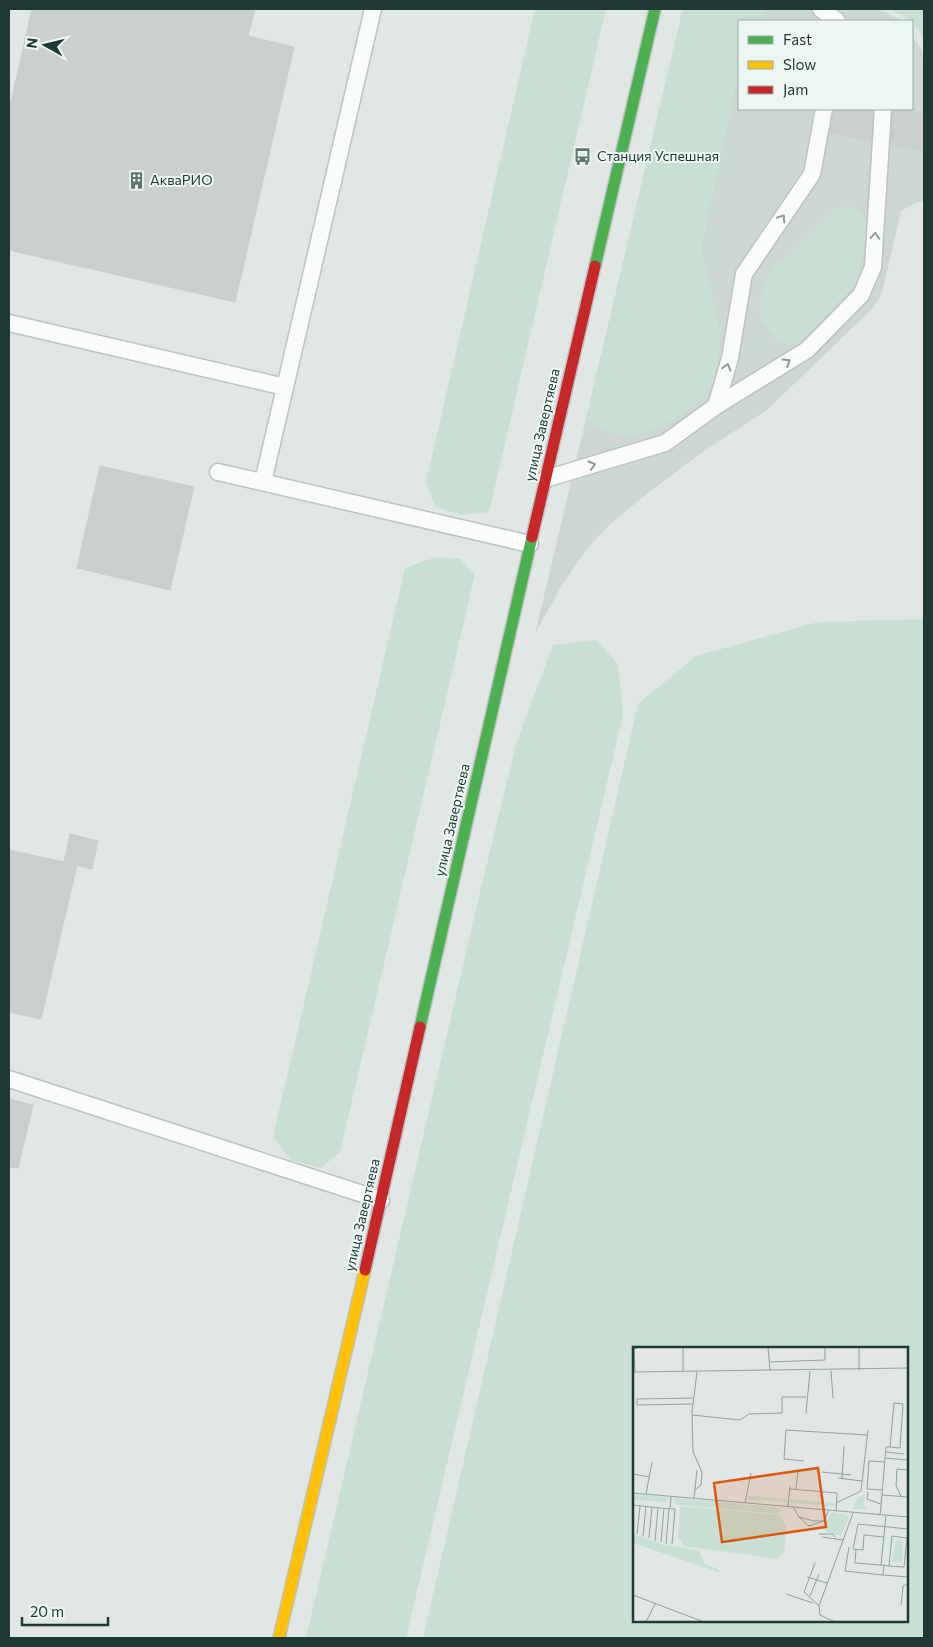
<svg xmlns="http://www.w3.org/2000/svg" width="933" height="1647" viewBox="0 0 933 1647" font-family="Commissioner,sans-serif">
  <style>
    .built { fill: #cdd8d5 }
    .green { fill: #c8e1d4; fill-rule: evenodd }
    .building { fill: #cad0ce; stroke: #c9cfce }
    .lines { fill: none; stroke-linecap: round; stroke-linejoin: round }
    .lane-casing { stroke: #bdc3c2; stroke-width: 19 }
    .fast-casing { stroke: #bcc5c3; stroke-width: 14 }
    .slow-casing { stroke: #bcc5c3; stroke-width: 14 }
    .jam-casing { stroke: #bcc5c3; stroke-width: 14 }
    .lane { stroke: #fafbfb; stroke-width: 16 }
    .fast { stroke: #4caf50; stroke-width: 11 }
    .slow { stroke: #ffc107; stroke-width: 11 }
    .jam { stroke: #c62828; stroke-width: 11 }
    .oneway { stroke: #8c9a98 }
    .labels { text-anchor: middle; stroke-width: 4; stroke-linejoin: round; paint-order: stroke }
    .poi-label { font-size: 14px; fill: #1e3936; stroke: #edf6f3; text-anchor: start }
    .street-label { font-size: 14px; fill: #1e3936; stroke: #edf6f3 }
    .inset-road { fill: none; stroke: #92a19f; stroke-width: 1 }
    .view { fill: #de570e; fill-opacity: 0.15; stroke: #de570e; stroke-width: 2.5 }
    .inset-edge { fill: none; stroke: #1e3936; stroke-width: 2.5 }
  </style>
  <rect width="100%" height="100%" fill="#e0e7e5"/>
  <polygon class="built" points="683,9 879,9 899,19 901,21 739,21 739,109 912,109 912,36 922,50 924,69 924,202 921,201 912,205 901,211 882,293 873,308 767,410 701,453 643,497 606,528 584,553 562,585 535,634"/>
  <g class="green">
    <polygon points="535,9 606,9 489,512 462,515 435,507 426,482"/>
    <polygon points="683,9 765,9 762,21 739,21 739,71 701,249 719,326 720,346 716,375 705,395 692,407 664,425 635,436 612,433 595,427 587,418"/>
    <polygon points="889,9 924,9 924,38 911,20"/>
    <polygon points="848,206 858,210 865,219 868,230 855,286 798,343 786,345 777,340 761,322 759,302 764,281 777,263 788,257 837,208"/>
    <polygon points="436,557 460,559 475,574 340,1152 321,1168 291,1160 273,1137 405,568"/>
    <path d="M 924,619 L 924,1638 L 423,1638 L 638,704 L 696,656 L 818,622 ZM 907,1348 L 907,1621 L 634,1621 L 634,1348 Z"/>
    <polygon points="596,640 618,664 623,715 406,1638 306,1638 482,884 517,741 553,645"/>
  </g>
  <g class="building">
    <polygon points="32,9 255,9 248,36 294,47 235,302 9,250 9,111"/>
    <polygon points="834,109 873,109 871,141 830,133"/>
    <polygon points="893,109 912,109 911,112 924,115 924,151 891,145"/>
    <polygon points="100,466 194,487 170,590 77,568"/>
    <polygon points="70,834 98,841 92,869 64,862"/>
    <polygon points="9,850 77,865 41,1019 9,1012"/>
    <polygon points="9,1099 33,1105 18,1168 9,1167"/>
  </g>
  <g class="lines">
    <defs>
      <g id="lane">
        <polyline points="821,9 837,21"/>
        <polyline points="9,323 285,387"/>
        <polyline points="716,406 807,350 861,295 873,267 883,109"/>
        <polyline points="218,472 530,544"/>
        <polyline points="545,479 665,443 716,406 730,358 744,274 812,174 824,109"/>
        <polyline points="263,482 373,9"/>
        <polyline points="9,1079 381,1200"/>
      </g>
      <g id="fast">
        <polyline points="595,266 655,9"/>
        <polyline points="420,1027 532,537"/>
      </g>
      <polyline id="slow" points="279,1638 365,1270"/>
      <g id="jam">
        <polyline points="532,537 595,266"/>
        <polyline points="365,1270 420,1027"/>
      </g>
    </defs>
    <use href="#lane" class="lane-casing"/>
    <use href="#fast" class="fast-casing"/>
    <use href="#slow" class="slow-casing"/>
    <use href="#jam" class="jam-casing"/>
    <use href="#lane" class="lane"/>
    <use href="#fast" class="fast"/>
    <use href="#slow" class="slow"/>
    <use href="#jam" class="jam"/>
  </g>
  <defs><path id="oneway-chevron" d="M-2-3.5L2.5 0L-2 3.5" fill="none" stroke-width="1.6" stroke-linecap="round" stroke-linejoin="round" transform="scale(1.25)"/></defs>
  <g class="oneway">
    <use href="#oneway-chevron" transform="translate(782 218) rotate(-56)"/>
    <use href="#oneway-chevron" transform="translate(875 236) rotate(-86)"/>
    <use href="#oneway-chevron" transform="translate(787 362) rotate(-32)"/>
    <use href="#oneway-chevron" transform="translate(727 367) rotate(-74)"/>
    <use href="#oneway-chevron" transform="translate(592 465) rotate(-17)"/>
  </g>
  <defs>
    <symbol id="bus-bare" viewBox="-9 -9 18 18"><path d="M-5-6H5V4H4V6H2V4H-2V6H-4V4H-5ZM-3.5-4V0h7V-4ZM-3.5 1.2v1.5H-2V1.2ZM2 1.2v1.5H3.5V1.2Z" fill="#627673" stroke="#edf6f3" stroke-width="2.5" paint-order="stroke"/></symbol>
    <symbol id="building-bare" viewBox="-9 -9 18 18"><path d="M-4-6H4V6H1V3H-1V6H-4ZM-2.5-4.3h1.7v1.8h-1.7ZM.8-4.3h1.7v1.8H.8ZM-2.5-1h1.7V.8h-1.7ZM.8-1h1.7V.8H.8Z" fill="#627673" stroke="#edf6f3" stroke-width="2.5" paint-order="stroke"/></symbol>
  </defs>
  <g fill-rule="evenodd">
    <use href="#bus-bare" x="570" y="144" width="25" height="25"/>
    <use href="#building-bare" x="124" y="168" width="25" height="25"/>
  </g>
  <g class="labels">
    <g class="poi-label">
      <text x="597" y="161">Станция Успешная</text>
      <text x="150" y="185">АкваРИО</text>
    </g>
    <g class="street-label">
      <text transform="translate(542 425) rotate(-77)" y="5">улица Завертяева</text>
      <text transform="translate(452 820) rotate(-77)" y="5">улица Завертяева</text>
      <text transform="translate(362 1215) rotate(-77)" y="5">улица Завертяева</text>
    </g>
  </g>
  <g transform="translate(633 1347)">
    <rect width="275" height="275" fill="#e0e7e5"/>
    <path d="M 0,147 L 34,150 L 36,152 L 33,155 L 0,153 ZM 232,147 L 230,158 L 234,162 L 220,162 L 223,152 ZM 115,148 L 153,152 L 154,155 L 115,153 ZM 40,151 L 143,160 L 150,164 L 145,167 L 47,158 L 42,157 ZM 158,152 L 201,156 L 202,159 L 157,156 ZM 47,159 L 146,168 L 153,178 L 152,203 L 145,212 L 51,199 L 45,190 ZM 199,165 L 216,169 L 208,189 L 192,184 L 190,180 ZM 0,187 L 31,198 L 66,204 L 72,217 L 85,222 L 88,226 L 0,196 ZM 263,193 L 270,194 L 269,216 L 259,215 Z" fill="#c8e1d4"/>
    <path class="inset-road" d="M 50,0 L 50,25M 135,0 L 137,24M 226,0 L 226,23M 136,15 L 192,13 L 192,0M 198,24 L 200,51M 0,25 L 275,21M 2,25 L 1,2 L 6,0M 60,57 L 4,58 L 4,52 L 61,51M 173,66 L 177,24M 59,68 L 107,73 L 116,67 L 149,66 L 149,50 L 173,50M 253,105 L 271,107M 252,111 L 253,100 L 257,100 L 267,101 L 270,57 L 261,56 L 257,100M 171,114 L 151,112 L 153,83 L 234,88M 189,125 L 218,128M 0,127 L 16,130M 205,131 L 229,134M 209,132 L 211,99M 157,142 L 204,146 L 203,164M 163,142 L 165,123M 62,143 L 68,138 L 69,125 L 60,105 L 59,65 L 64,25M 249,143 L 234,142 L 236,114 L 251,115M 235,145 L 234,152 L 248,157M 0,146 L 275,170M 13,147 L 19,115M 249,148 L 252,111 L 275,113M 268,149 L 263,139 L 264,122 L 275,123M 61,151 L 64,123M 112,156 L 118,126M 203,156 L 228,144 L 235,83M 0,158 L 37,162 L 38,150M 155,159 L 157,139M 160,160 L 166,170 L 181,174 L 191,174 L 196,163M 38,162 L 42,162 L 39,197M 247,168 L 249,148 L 275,150M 253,168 L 248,218 L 256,219 L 259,189 L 274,191 L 271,220 L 256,219M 166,170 L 176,179 L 191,174M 4,187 L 7,159M 186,187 L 200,187 L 202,190M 10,189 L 13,159M 189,190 L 210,193M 251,190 L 231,188 L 230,203 L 220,202 L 225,177 L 275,182M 16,191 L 19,160M 22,194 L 25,161M 28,195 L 31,161M 33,197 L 36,162M 216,200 L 212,224 L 250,228M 223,202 L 222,216 L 248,218M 182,216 L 171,245 L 186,259M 251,218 L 250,228 L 275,230M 174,230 L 194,236M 153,247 L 180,256M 0,248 L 71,275M 177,249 L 186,227M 268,258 L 270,239 L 275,237M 13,275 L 22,257M 202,275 L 187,268 L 186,259 L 220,166"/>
    <path class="view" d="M 185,121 L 193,180 L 89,195 L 81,136 Z"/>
    <rect width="275" height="275" class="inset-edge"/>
  </g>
  <rect width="933" height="1647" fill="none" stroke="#1e3936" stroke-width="20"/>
  <rect x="738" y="20" width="175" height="90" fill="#edf6f3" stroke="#9aaaa7"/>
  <rect x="748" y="36" width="25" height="8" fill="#4caf50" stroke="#9aaaa7"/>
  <text x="783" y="45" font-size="15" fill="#1e3936">Fast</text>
  <rect x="748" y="61" width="25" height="8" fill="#ffc107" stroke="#9aaaa7"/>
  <text x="783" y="70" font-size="15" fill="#1e3936">Slow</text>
  <rect x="748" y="86" width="25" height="8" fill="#c62828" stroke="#9aaaa7"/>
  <text x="783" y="95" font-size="15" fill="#1e3936">Jam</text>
  <g transform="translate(45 45) rotate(278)" stroke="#edf6f3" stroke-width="4" paint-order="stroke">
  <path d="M0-4L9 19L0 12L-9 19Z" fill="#1e3936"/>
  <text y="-8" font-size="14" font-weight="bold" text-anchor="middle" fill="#1e3936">N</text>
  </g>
  <path d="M22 1617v8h86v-8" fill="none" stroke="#1e3936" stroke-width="2.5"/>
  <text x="30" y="1617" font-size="15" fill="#1e3936" stroke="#edf6f3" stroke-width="4" paint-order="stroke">20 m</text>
</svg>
